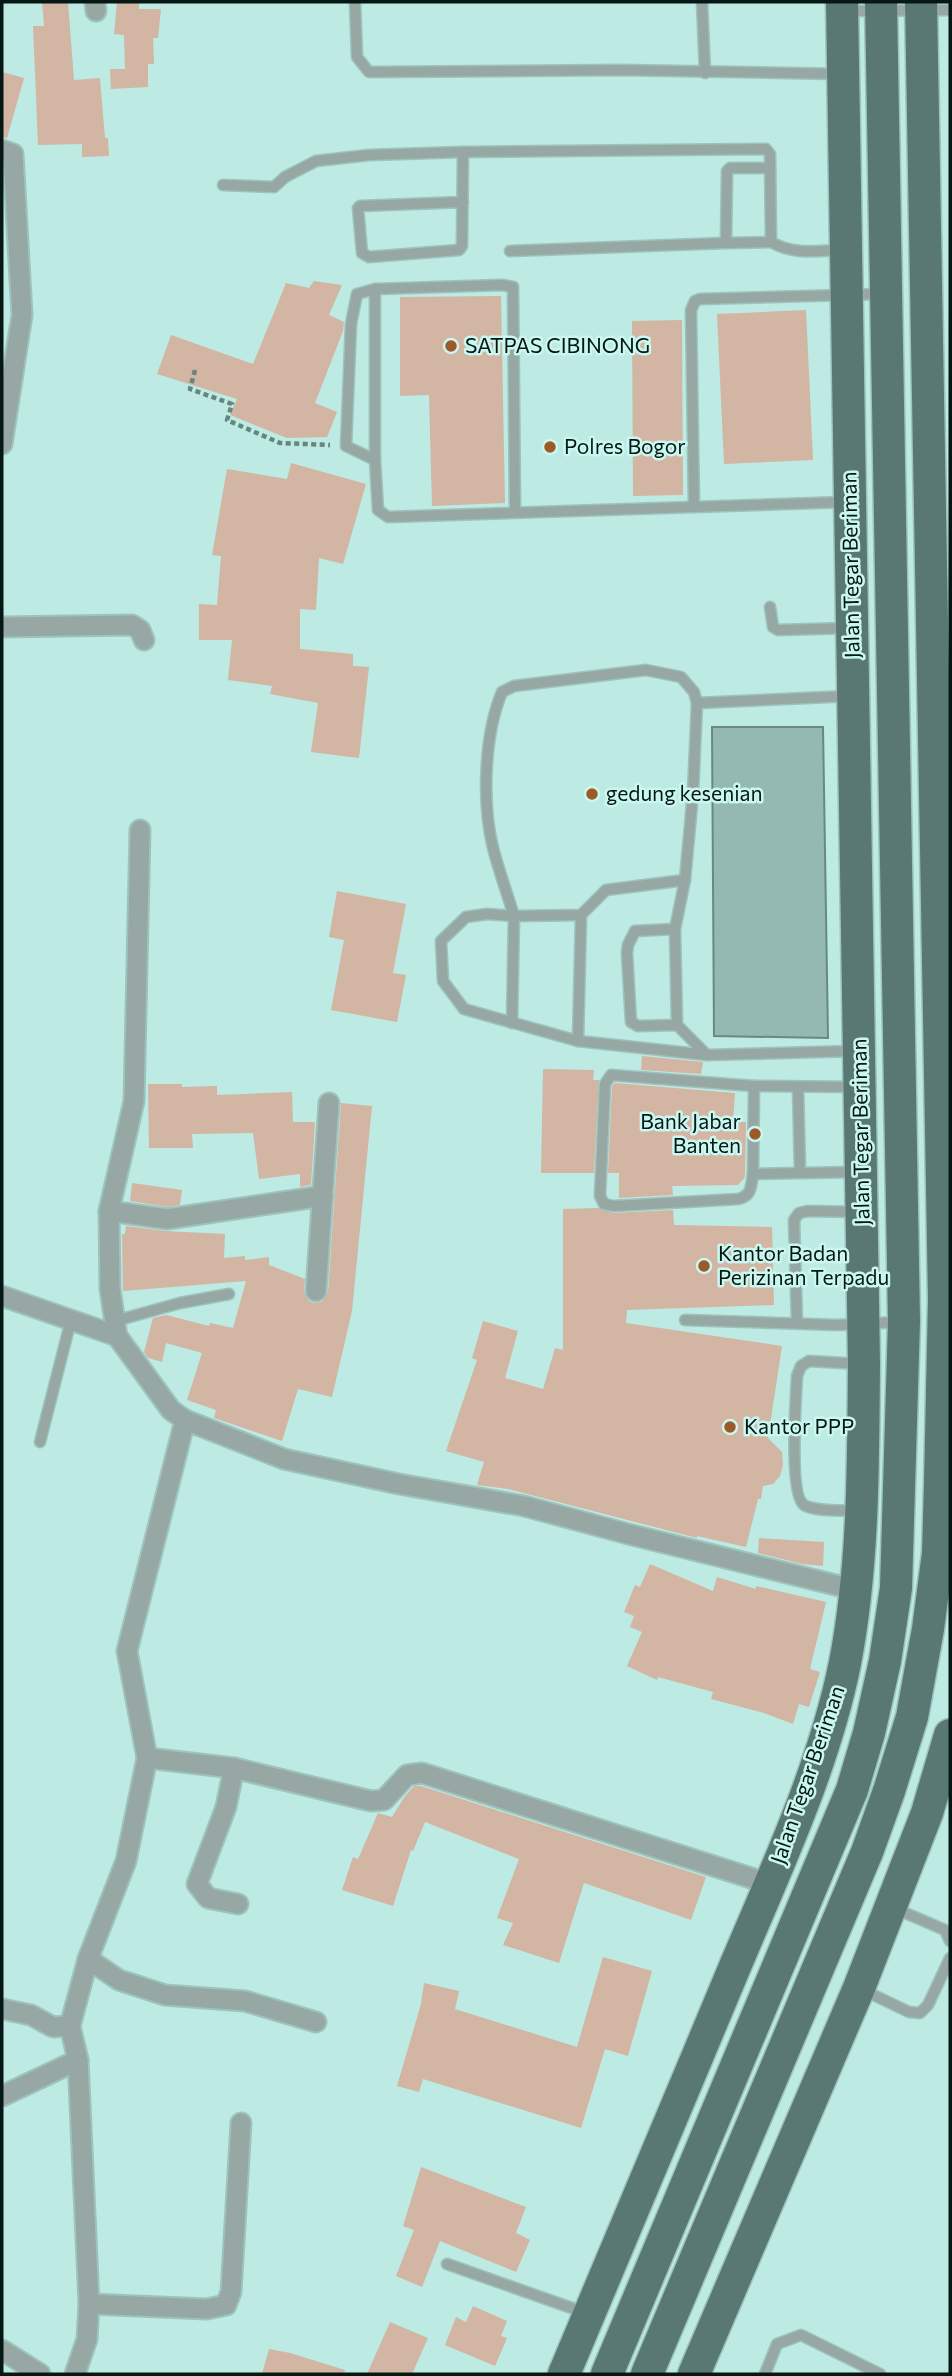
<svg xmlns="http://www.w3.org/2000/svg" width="952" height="2376" viewBox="0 0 952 2376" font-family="Commissioner,sans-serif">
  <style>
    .water { fill: #93b9b2; stroke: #698883; stroke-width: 2 }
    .building { fill: #d2b5a3 }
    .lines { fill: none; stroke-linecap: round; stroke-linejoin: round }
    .service-casing { stroke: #9cc4bd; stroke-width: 13 }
    .minor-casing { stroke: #9cc4bd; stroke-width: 23 }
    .primary-casing { stroke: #9cc4bd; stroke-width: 35 }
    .path { stroke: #65857f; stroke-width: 4.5; stroke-dasharray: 5 3.5; stroke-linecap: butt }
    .service { stroke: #97a7a4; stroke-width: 10 }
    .minor { stroke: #97a7a4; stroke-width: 19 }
    .primary { stroke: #5a7873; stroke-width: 32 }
    .poi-dot { fill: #9d5a29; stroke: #caf7ef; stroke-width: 2.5 }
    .labels { text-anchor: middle; stroke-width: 5; stroke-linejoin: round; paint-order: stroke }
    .poi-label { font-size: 21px; fill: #061714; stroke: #caf7ef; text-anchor: start }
    .street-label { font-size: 21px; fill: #061714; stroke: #caf7ef }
  </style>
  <rect width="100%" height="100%" fill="#bdeae2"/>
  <polygon class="water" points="712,727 823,727 828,1038 714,1036"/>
  <g class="building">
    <polygon points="42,2 68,2 74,80 100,78 105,138 108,138 109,156 82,157 82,144 38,145 33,26 44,26"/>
    <polygon points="117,2 139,2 139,9 161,9 158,38 153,38 154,64 148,64 148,87 111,89 110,69 125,69 124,35 114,34"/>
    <polygon points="2,72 24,78 7,138 2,137"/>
    <polygon points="314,281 342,285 329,315 344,322 343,331 315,403 337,412 327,437 287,438 230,415 237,399 157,374 171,335 253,364 286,283 309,288"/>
    <polygon points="501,296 505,503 432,506 429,395 400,396 400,297"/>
    <polygon points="806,310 813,460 724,464 717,314"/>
    <polygon points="682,320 683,495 633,496 632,321"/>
    <polygon points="291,463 366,484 343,564 319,558 316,610 300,609 300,649 353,654 353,666 369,667 359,758 311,752 318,703 270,694 272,686 228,680 232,640 199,640 199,604 217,605 221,556 212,555 227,469 287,479"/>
    <polygon points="337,891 406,904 393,973 406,975 397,1022 331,1010 344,940 329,937"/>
    <polygon points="642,1056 703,1062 701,1074 641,1070"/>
    <polygon points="543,1069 594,1070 593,1080 599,1080 594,1173 541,1173"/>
    <polygon points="615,1083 735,1093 733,1122 746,1122 745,1177 738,1185 672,1186 673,1195 619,1198 619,1173 608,1173 612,1086"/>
    <polygon points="148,1084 182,1084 182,1087 217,1086 217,1095 292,1092 293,1122 315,1122 311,1185 300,1187 300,1174 259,1179 253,1133 192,1134 193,1148 149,1148"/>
    <polygon points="341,1103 372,1106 352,1311 332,1397 298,1389 282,1441 214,1418 216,1410 187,1400 202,1353 166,1343 162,1362 148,1358 144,1352 153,1318 166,1315 209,1326 210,1323 233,1328 246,1281 123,1291 122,1234 125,1234 126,1226 165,1231 225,1234 224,1258 245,1256 245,1260 269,1257 269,1265 305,1279 304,1291 309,1301 314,1303 322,1302 328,1292"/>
    <polygon points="132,1183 182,1190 180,1205 167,1207 130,1201"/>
    <polygon points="598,1208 614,1213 673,1210 674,1225 772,1227 774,1305 627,1310 626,1323 782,1346 768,1438 782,1452 783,1465 780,1476 773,1484 763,1486 761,1499 758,1499 746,1547 697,1536 697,1538 508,1489 477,1485 484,1462 446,1451 477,1360 472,1358 483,1321 518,1331 505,1378 543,1389 555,1348 563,1350 563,1209"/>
    <polygon points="759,1538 824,1542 823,1566 802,1564 758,1553"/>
    <polygon points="650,1564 713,1591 717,1577 756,1589 756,1586 826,1602 810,1669 820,1672 809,1707 799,1704 793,1724 764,1713 711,1699 713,1692 658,1677 657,1680 627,1666 642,1632 630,1627 634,1616 624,1612 635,1585 640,1587"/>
    <polygon points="414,1786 421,1786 706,1877 691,1920 584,1883 559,1963 503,1945 513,1923 497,1918 519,1859 425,1822 413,1851 411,1850 393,1906 342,1890 353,1857 358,1859 378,1813 392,1817 405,1796"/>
    <polygon points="603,1957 652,1971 628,2056 605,2049 581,2128 423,2079 419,2092 397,2086 421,2004 424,1983 459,1991 455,2009 577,2047"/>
    <polygon points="421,2167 526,2207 516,2233 530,2240 516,2272 440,2241 422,2287 396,2276 414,2230 403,2226"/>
    <polygon points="473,2306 507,2321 501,2336 507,2338 495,2366 445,2345 456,2317 466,2322"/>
    <polygon points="390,2322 428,2338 412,2374 367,2374"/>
    <polygon points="269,2349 290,2353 345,2370 344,2374 262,2374"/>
  </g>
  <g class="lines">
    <defs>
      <g id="service">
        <polyline points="355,2 357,57 369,72 620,70 840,74"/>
        <polyline points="702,2 705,73"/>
        <polyline points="846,11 950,10"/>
        <polyline points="770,168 730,168 727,171 726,243 771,242"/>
        <path d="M 223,185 L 274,187 L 285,177 L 316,161 L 369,155 L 463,152 L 766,149 L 770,154 L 771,242 C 793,255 818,251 842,250"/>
        <polyline points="463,202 360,206 358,208 362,253 369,257 459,250 462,246 463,152"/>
        <polyline points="510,251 726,243"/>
        <polyline points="375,289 375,460"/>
        <polyline points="694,507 691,310 695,301 700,299 882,294"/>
        <polyline points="515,512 513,287 502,285 375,289 357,294 351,324 346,446 375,460 378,510 388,517 845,502"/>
        <polyline points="770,607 773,627 778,630 850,628"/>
        <polyline points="697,703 850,696"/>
        <path d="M 675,929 L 685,880 L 693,793 L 697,703 L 694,692 L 681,677 L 646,670 L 514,686 L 502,692 C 484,735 482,803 493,848 C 499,871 507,893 514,916 L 487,914 L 466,917 L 441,941 L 443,981 L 464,1009 L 578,1041 L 707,1055 L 855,1051"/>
        <polyline points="512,1023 514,916 581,915 606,890 685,880"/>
        <polyline points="677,1025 638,1026 631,1022 627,953 628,945 635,931 675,929 677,1025 707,1055"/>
        <polyline points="578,1041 581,915"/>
        <polyline points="856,1087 754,1086 753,1174 856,1172"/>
        <polyline points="798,1088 800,1172"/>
        <path d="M 753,1174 C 751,1186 752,1196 738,1199 L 614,1206 L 604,1204 L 600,1196 L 605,1084 L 611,1075 L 754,1086"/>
        <polyline points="685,1320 838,1325 900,1322"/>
        <polyline points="115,1321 180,1303 229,1294"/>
        <polyline points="797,1323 794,1220 799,1213 808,1211 858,1212"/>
        <polyline points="40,1442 71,1320"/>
        <path d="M 858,1511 C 845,1510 815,1512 804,1505 C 789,1495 796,1397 797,1376 L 801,1366 L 809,1361 L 860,1364"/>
        <polyline points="896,1909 945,1930 950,1941"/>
        <polyline points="863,1990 909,2012 920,2013 928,2005 950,1958"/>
        <polyline points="447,2264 586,2313"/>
        <polyline points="765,2374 777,2344 801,2335 880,2374"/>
      </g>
      <g id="minor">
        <polyline points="95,2 96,11"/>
        <polyline points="2,150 13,154 22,315 2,444"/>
        <polyline points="2,627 132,625 140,630 144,640"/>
        <polyline points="109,1211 167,1219 323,1196"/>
        <polyline points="316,1291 329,1103"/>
        <polyline points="2,1296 117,1336 171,1410 185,1420 284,1459 399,1484 524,1506 632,1535 856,1590"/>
        <polyline points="117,1336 110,1289 109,1211 134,1101 140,830"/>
        <polyline points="147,1758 234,1768 371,1801 384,1800 407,1775 422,1773 770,1884"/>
        <polyline points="234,1768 226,1807 197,1884 208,1898 238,1904"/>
        <polyline points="88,1959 119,1980 165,1995 245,2001 316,2022"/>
        <polyline points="2,2009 31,2015 53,2027 70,2026"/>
        <polyline points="2,2096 78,2060"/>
        <polyline points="89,2304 207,2309 226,2305 231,2292 241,2123"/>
        <polyline points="2,2350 40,2374"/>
        <polyline points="75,2374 87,2339 89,2304 78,2060 70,2026 88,1959 126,1861 147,1758 127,1651 185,1420"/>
      </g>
      <g id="primary">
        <path d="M 564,2374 C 621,2238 679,2101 736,1964 C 777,1867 824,1767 845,1663 C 864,1564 863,1464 864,1364 L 842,2"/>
        <polyline points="607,2374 852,1790 869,1733 885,1661 896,1588 904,1321 881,2"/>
        <polyline points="647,2374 867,1852 889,1791 912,1717 928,1629 938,1553 940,1484 944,1299 921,2"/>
        <polyline points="694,2374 859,1988 927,1813 950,1735"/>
      </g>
    </defs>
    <use href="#service" class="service-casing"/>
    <use href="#minor" class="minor-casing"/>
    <use href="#primary" class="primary-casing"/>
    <polyline class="path" points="195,370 190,389 232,404 227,420 280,443 330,445"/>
    <use href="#service" class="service"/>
    <use href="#minor" class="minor"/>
    <use href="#primary" class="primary"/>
  </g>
  <g class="poi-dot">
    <circle cx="451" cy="346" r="7"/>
    <circle cx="550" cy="447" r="7"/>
    <circle cx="592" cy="794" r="7"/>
    <circle cx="755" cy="1134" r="7"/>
    <circle cx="704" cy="1266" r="7"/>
    <circle cx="730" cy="1427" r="7"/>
  </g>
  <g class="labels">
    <g class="poi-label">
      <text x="465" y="353">SATPAS CIBINONG</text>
      <text x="564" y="454">Polres Bogor</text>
      <text x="606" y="801">gedung kesenian</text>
      <text x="741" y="1129" text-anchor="end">Bank Jabar<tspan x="741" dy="24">Banten</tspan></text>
      <text x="718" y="1261">Kantor Badan<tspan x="718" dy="24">Perizinan Terpadu</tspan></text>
      <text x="744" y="1434">Kantor PPP</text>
    </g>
    <g class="street-label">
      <text transform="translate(851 565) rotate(-91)" y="7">Jalan Tegar Beriman</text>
      <text transform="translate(861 1132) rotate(-91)" y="7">Jalan Tegar Beriman</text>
      <text transform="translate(808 1775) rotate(-71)" y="7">Jalan Tegar Beriman</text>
    </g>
  </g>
  <rect width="952" height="2376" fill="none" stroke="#061714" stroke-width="7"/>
</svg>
